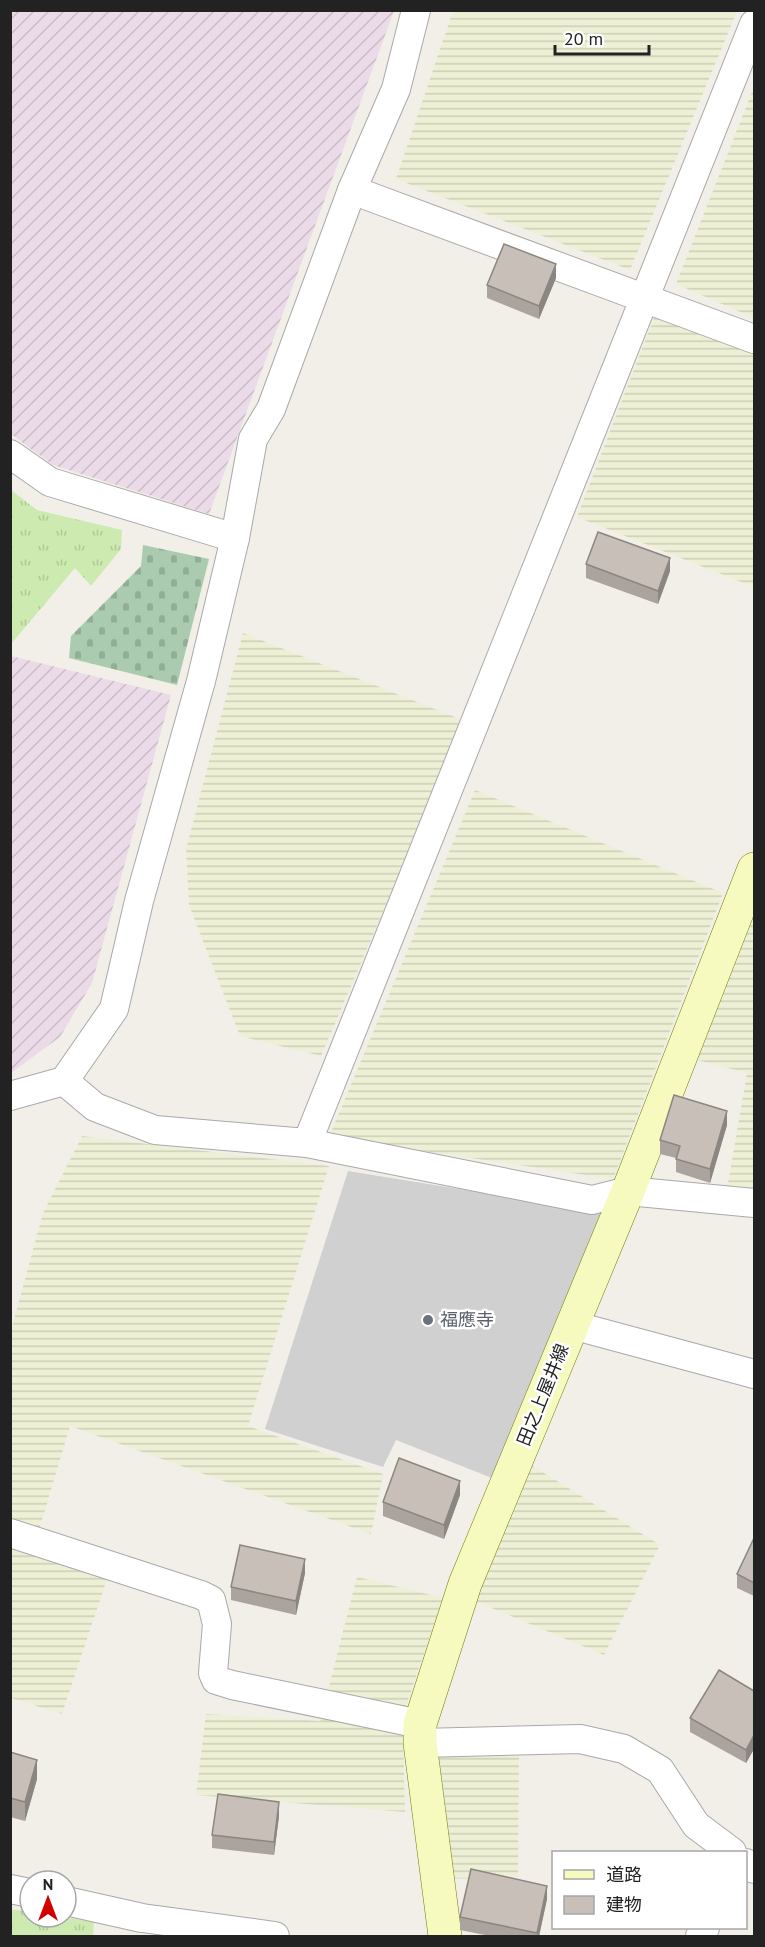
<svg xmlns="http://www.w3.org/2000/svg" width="765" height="1947" viewBox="0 0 765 1947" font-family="'PT Sans','Noto Sans JP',sans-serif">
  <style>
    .industrial { fill: url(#industrial-furrows) }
    .religious { fill: #d0d0d0 }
    .farmland { fill: url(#farmland-rules) }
    .grass { fill: url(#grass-tufts) }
    .cemetery { fill: url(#cemetery-stones) }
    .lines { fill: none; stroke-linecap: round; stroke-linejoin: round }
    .minor-casing { stroke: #a9a9a9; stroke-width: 30 }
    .secondary-casing { stroke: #707d05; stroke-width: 34 }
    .minor { stroke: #fff; stroke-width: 28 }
    .secondary { stroke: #f7fabf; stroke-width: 33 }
    .wall { fill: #aba49e }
    .shaded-wall { fill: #8b8681 }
    .building { fill: #c7bfb8; stroke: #8b8681; stroke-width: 1.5 }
    .worship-dot { fill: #6b7280; stroke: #fff; stroke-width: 2 }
    .labels { text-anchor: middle; stroke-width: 5; stroke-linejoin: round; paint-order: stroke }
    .worship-label { font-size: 18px; fill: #5b616d; stroke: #fff; text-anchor: start }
    .street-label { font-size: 18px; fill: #222; stroke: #fff }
  </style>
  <defs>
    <pattern id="industrial-furrows" width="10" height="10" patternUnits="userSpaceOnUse" patternTransform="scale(1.5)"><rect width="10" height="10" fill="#ebdbe8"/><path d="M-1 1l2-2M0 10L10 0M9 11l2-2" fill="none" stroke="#c9bcc7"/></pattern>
    <pattern id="farmland-rules" width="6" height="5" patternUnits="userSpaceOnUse" patternTransform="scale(1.5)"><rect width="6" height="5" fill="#eef0d5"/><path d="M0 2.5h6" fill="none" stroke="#ccceb7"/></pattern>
    <pattern id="grass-tufts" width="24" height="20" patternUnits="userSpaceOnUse" patternTransform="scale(1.5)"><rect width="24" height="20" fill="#cdebb0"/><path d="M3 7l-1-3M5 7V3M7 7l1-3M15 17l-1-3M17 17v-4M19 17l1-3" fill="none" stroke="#b0c997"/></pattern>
    <pattern id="cemetery-stones" width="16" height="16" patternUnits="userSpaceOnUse" patternTransform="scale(1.5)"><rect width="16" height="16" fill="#aacbaf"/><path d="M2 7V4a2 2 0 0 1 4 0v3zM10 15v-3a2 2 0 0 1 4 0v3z" fill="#92ae96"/></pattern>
  </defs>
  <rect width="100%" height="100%" fill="#f2efe9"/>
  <g class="industrial">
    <polygon points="11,10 394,11 209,514 53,465 11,434"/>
    <polygon points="11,656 171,695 92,983 60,1037 11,1073"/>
  </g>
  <polygon class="religious" points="348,1171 601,1212 492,1478 396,1440 383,1467 265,1429"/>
  <g class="farmland">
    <polygon points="453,11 737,11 630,270 396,179"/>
    <polygon points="754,87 754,318 676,284"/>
    <polygon points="655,315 754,353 754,587 577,517"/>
    <polygon points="243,633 465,721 321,1056 240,1036 189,905 186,849"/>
    <polygon points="475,790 723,893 613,1179 329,1137"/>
    <polygon points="754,908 754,1188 727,1189 747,1073 694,1059"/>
    <polygon points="82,1136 329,1166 248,1426 383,1474 371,1534 70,1426 39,1530 11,1520 11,1331 43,1213"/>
    <polygon points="528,1463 660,1545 604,1655 475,1601"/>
    <polygon points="11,1543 109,1573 62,1714 11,1698"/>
    <polygon points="357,1577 443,1598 406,1706 403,1734 405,1812 196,1795 206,1714 320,1721"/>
    <polygon points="519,1751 518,1877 441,1879 430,1780 440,1753"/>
  </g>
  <g class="grass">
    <polygon points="11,490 37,510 122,530 121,549 91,586 75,568 11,644"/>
    <polygon points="10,1909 30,1912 30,1917 63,1917 94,1922 93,1936 11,1936"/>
  </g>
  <polygon class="cemetery" points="143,545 209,559 177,685 69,658 71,636 141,566"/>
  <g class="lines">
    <defs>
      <g id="minor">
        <polyline points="352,190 754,339"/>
        <polyline points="10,454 50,482 235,538"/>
        <polyline points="64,1081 95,1107 155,1130 307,1143 592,1200 628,1191 754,1203"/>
        <polyline points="10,1096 64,1081 114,1009 139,901 201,681 235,538 253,439 271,409 352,190 396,89 416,10"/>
        <polyline points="307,1143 754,24"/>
        <polyline points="572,1325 754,1374"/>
        <polyline points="10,1533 201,1595 211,1600 217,1624 213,1673 216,1680 232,1685 420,1724"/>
        <polyline points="420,1743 580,1739 624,1749 660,1770 696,1825 732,1852"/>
        <polyline points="746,1863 754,1869"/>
        <polyline points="10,1889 30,1893"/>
        <polyline points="66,1901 142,1918 275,1936"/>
        <polyline points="700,1936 705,1928"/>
      </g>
      <polyline id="secondary" points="445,1936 420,1743 420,1724 465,1584 628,1191 754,869"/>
    </defs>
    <use href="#minor" class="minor-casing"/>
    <use href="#secondary" class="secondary-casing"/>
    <use href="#minor" class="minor"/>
    <use href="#secondary" class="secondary"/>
  </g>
  <g class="wall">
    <polygon points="556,278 539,319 487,298 487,285"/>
    <polygon points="586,564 670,571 658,604 586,578"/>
    <polygon points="727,1125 710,1183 676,1172 676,1158 660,1154 660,1140"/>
    <polygon points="460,1495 444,1539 383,1516 383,1502"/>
    <polygon points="754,1538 754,1596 737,1588 737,1574"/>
    <polygon points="305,1573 296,1615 231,1600 231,1587"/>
    <polygon points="754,1691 754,1749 746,1763 690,1732 690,1718"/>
    <polygon points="10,1752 37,1779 25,1821 10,1817"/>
    <polygon points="279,1816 274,1855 212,1848 212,1835"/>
    <polygon points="547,1899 539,1936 490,1936 460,1930 460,1917"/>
  </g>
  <g class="shaded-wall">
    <polygon points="556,264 556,278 539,319 539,306"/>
    <polygon points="670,558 670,571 658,604 658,591"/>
    <polygon points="727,1111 727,1125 710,1183 710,1169"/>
    <polygon points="460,1481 460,1495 444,1539 444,1525"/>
    <polygon points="305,1559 305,1573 296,1615 296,1601"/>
    <polygon points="754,1735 754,1749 746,1763 746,1750"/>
    <polygon points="37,1760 37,1779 25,1821 25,1802"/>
    <polygon points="279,1802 279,1816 274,1855 274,1842"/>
    <polygon points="547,1886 547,1899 539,1936 537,1936"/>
  </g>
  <g class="building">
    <polygon points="504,244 556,264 539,306 487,285"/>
    <polygon points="598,532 670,558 658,591 586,564"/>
    <polygon points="674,1095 727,1111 710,1169 676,1159 680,1146 660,1140"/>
    <polygon points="399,1458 460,1481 444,1525 383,1502"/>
    <polygon points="754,1538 754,1583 737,1574"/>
    <polygon points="240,1545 305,1559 296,1601 231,1587"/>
    <polygon points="719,1670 754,1691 754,1735 746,1750 690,1718"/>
    <polygon points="10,1752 37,1760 25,1802 10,1798"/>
    <polygon points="218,1794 279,1802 274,1842 212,1835"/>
    <polygon points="471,1869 547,1886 537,1933 460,1917"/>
  </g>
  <circle class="worship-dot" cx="428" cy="1320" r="6"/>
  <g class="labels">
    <g class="worship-label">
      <text x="440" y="1326">福應寺</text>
    </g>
    <g class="street-label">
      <text transform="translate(543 1395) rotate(-68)" y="6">田之上屋井線</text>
    </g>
  </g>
  <rect width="765" height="1947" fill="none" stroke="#222222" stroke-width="24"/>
  <rect x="552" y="1851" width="195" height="78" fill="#ffffff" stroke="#a7a7a7" stroke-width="1.5"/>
  <rect x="564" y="1870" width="30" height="9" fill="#f7fabf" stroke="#a7a7a7" stroke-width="1.5"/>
  <text x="606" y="1881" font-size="18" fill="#222222">道路</text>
  <rect x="564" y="1896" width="30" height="18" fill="#c7bfb8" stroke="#a7a7a7" stroke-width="1.5"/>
  <text x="606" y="1911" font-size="18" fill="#222222">建物</text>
  <g transform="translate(48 1899)"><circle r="28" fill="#ffffff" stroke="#a7a7a7" stroke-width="1.5"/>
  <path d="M0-4.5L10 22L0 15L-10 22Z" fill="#d40000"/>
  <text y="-9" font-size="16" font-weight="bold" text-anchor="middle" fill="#222222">N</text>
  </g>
  <path d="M555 45v9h94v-9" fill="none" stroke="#222222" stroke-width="3"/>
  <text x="564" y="45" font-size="18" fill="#222222" stroke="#ffffff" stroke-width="4.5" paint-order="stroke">20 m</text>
</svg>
